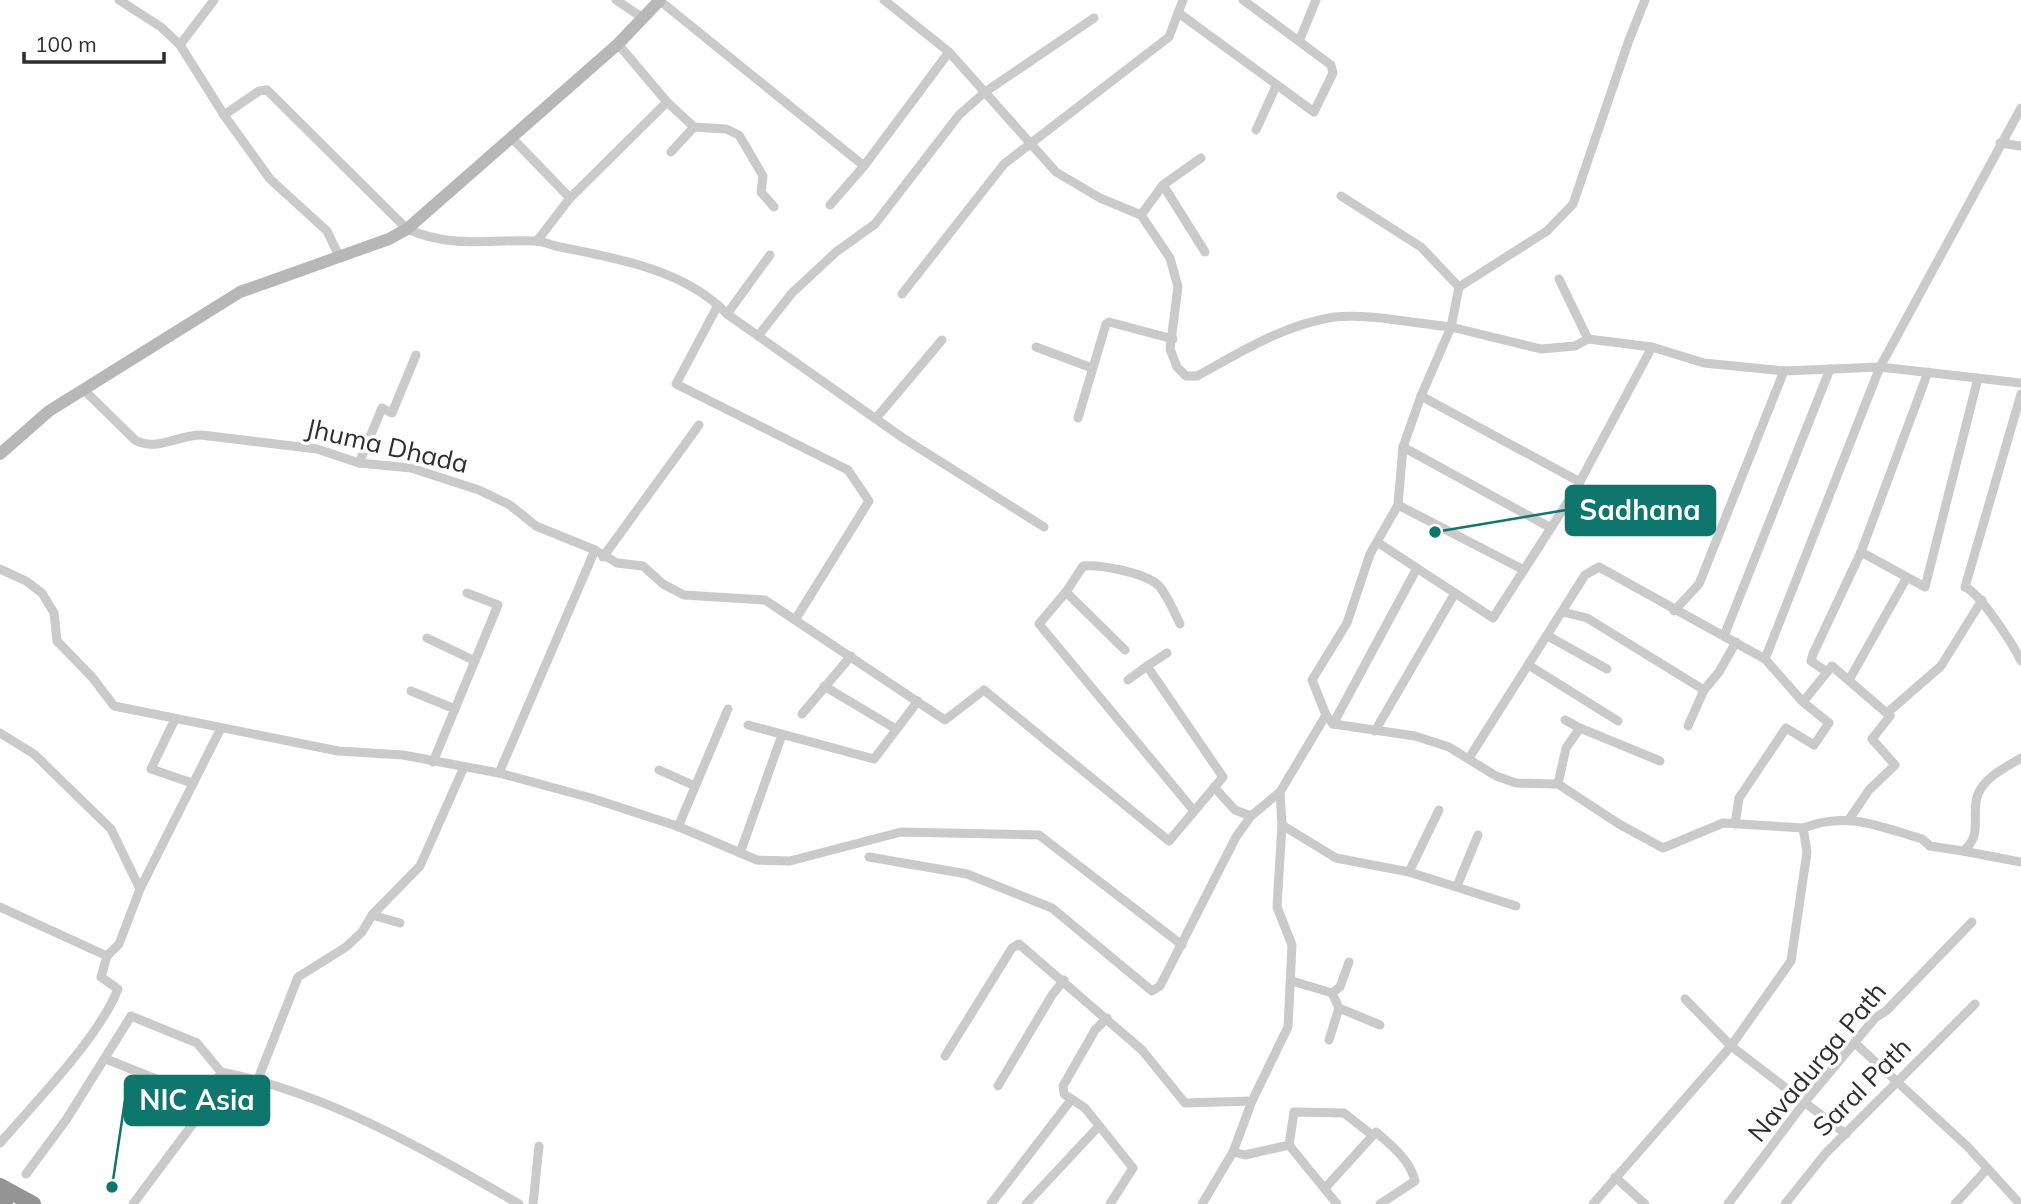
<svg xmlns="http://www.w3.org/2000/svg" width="2021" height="1204" viewBox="0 0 2021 1204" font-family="Mulish,sans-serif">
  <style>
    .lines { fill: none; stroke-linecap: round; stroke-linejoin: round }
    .street { stroke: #cacaca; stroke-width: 9 }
    .secondary { stroke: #b7b7b7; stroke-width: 12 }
    .highway { stroke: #949494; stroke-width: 16 }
    .labels { text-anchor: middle; stroke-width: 7; stroke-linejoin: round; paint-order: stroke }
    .street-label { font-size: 26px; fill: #2d2d2d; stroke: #fff }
    .leader { fill: none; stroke: #0f766e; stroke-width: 2.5 }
    .callout-dot { fill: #0f766e; stroke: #fff; stroke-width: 2.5 }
    .callout { fill: #0f766e; stroke: #0f766e; stroke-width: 2.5 }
    .callout-label { font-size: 28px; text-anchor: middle; font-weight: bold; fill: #fff }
  </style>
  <rect width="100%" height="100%" fill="#fff"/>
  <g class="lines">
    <g class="street">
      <polyline points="119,0 161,27 180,45 224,115 270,179 327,231 339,256"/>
      <polyline points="616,0 643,18"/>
      <polyline points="659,0 864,166"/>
      <path d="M 884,0 L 949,52 L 1056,172 L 1100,198 L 1141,215 L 1170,258 L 1178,287 L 1170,349 L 1177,367 L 1186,376 L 1197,376 C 1241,352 1283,325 1334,317 C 1368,313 1417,324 1451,327 L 1459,287 L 1547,231 L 1573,204 L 1629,40 L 1645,0"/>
      <polyline points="1180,14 1314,112 1333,73 1331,65 1243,0"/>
      <polyline points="1300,39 1316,0"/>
      <polyline points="618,44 667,102 694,127 726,129 739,135 763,176 761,192 774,207"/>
      <polyline points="180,45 214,0"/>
      <path d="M 224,115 L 259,91 L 267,90 L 407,229 C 454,249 486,239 534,241 C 543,241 551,245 560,247 C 616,258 686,270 727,314 L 903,438 L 1044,527"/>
      <polyline points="1256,130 1276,86"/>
      <polyline points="512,138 570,198 537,241"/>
      <polyline points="2000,143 2021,146"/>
      <polyline points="671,152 694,127"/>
      <polyline points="1163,185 1205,252"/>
      <polyline points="1341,196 1421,247 1459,287"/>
      <polyline points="570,198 667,102"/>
      <polyline points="830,205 864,166 949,52"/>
      <polyline points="1141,215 1163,185 1201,158"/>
      <polyline points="1559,279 1588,339"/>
      <polyline points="902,294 1004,164 1169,37 1183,0"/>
      <polyline points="718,305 676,384 848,470 869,501 795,620"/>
      <polyline points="727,314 770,255"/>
      <polyline points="758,336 792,293 836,252 875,224 959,115 985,92 1094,18"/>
      <polyline points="1036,347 1092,368"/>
      <path d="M 83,389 L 135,440 C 157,452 177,435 201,435 L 317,449 L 359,463 L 411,468 L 479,490 L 510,505 L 536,526 L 595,550 L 617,563 L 643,566 L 663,584 L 684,595 L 765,600 L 945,720 L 984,690 L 1169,841 L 1223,777 L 1147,666 L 1167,653"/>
      <path d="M 2021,394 L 1965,587 C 1980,593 2014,646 2021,661"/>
      <polyline points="1421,396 1580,482"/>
      <polyline points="877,417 942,340"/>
      <polyline points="1078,418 1106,324 1109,322 1173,339"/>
      <polyline points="1403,447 1551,528"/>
      <polyline points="359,463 382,408 392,413 416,355"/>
      <polyline points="1398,505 1524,570"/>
      <polyline points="1377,542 1493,618 1576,489 1652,347"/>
      <polyline points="1861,552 1925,587 1978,378"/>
      <polyline points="603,557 699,425"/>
      <polyline points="0,569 26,581 42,593 54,613 57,641 92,677 114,706 338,751 403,755 499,773 591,798 677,826 757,860 790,861 901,832 1039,835 1182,945"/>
      <path d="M 1066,592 L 1083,566 C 1100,564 1145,573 1158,585 C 1167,594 1174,612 1180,624"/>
      <polyline points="1674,611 1699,584 1784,371"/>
      <polyline points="1563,612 1587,618 1704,690 1688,726"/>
      <polyline points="1548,636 1607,669"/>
      <polyline points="1724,636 1830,369"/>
      <polyline points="427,638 475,661"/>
      <polyline points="1125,650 1066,592 1039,624 1194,811"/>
      <polyline points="1765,659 1880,367 2021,108"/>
      <polyline points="1530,666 1618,721"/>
      <polyline points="1827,672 1811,661 1813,654 1861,552 1928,372"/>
      <polyline points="1128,680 1147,666"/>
      <polyline points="1849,680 1906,579"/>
      <polyline points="824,686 896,729"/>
      <polyline points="1704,690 1719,672 1736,642"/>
      <polyline points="411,691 455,709"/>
      <polyline points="1803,702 1832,666 1890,716 1872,739 1895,765 1869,790 1850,818"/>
      <polyline points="1887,713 1941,666 1982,600"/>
      <polyline points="802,714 851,656"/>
      <polyline points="1326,715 1333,724 1415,736 1449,747 1496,776 1516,783 1558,784 1619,824 1663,848 1723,823 1803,828"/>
      <polyline points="175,719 151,769 192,783"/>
      <polyline points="1333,724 1417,568"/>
      <polyline points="748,725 874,759 918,701"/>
      <polyline points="1580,728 1660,761"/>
      <polyline points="1375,731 1455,593"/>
      <polyline points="0,733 34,754 111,829 140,889"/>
      <polyline points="1469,758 1585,575 1599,567 1765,659 1803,702 1829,723 1814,745 1786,728 1739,798 1735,824"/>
      <polyline points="433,762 498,605 467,593"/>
      <polyline points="659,770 695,786"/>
      <polyline points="499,773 595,550"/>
      <polyline points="1558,784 1566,748 1580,728 1565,720"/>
      <polyline points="1214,787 1235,810 1251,816"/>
      <polyline points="1282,825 1336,858 1409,872 1516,906"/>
      <polyline points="678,827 728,709"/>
      <polyline points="1963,851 2021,862"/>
      <polyline points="740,853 782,735"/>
      <polyline points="869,857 967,874 1052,908 1152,991 1160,986 1236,837 1251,816 1280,792 1326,715 1312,680 1347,623 1370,554 1398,505 1403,447 1421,396 1451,327 1541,349 1575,346 1588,339 1652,347 1704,363 1784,371 1880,367 2021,383"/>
      <polyline points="1409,872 1439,810"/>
      <polyline points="1457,886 1478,835"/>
      <polyline points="0,907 107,956"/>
      <polyline points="372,915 400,923"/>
      <polyline points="1292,981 1332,993 1339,1008 1380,1025"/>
      <polyline points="1332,993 1340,987 1349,962"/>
      <polyline points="1685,999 1731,1046 1846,1134"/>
      <polyline points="1107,1018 1095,1030 1063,1086 1064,1094 1085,1108 1133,1168 1110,1204"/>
      <polyline points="1329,1040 1339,1008"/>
      <polyline points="1856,1044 1968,1147 2020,1204"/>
      <polyline points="945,1056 1012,948 1019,944 1142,1050 1185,1103 1252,1101"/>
      <polyline points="106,1059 206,1099"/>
      <polyline points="258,1079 298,977 346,947 362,932 372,915 420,866 464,767"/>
      <polyline points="998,1086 1052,995 1064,980"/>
      <path d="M 0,1143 C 36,1101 98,1039 118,989 L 101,977 L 107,956 L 119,944 L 140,889 L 221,728"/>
      <polyline points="1289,1145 1294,1112 1344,1113 1372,1135"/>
      <polyline points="1233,1152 1245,1155 1289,1145 1337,1204"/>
      <polyline points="26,1174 66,1120 131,1016 197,1043 221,1072"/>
      <polyline points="1615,1177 1645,1204"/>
      <path d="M 1326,1187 L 1376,1132 C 1392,1146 1410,1160 1415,1181 L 1380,1204"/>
      <path d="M 133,1204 L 195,1121 L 221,1072 C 328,1093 425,1150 519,1204"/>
      <polyline points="533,1204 539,1146"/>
      <polyline points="991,1204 1071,1100"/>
      <polyline points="1026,1204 1099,1126"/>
      <polyline points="1202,1204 1233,1152 1252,1101 1288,1027 1292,945 1277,907 1282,825 1280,792"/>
      <path d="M 1593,1204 L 1731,1046 L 1791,961 L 1807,852 L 1803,828 C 1847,811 1879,826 1922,839 L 1930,846 L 1963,851 C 1984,835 1970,814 1978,794 C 1985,777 2006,767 2021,758"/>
      <polyline points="1728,1204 1804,1103 1875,1018 1886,1011 1972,922"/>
      <polyline points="1785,1204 1825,1154 1975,1004"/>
      <polyline points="1955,1204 1987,1169"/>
    </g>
    <polyline class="secondary" points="0,454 49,411 240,292 389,239 407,229 618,44 660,0"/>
    <g class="highway">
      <polyline points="0,1186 33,1204"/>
      <polyline points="0,1201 5,1204"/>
    </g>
  </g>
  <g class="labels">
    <g class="street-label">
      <text transform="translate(387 446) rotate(13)" y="9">Jhuma Dhada</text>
      <text transform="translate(1817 1062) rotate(-50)" y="9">Navadurga Path</text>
      <text transform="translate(1862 1087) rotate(-45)" y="9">Saral Path</text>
    </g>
  </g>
  <path class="leader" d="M1435 532L1566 510M112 1187L125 1100"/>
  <g class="callout-dot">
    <circle cx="1435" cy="532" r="7"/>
    <circle cx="112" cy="1187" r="7"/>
  </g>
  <g class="callout">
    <rect x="1566" y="486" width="149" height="49" rx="7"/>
    <rect x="125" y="1076" width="144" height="49" rx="7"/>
  </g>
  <g class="callout-label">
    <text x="1640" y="520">Sadhana</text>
    <text x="197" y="1110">NIC Asia</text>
  </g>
  <path d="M24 52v10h140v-10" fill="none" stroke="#2d2d2d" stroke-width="3.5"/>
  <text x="35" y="52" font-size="21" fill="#2d2d2d" stroke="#ffffff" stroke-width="5" paint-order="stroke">100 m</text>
</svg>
